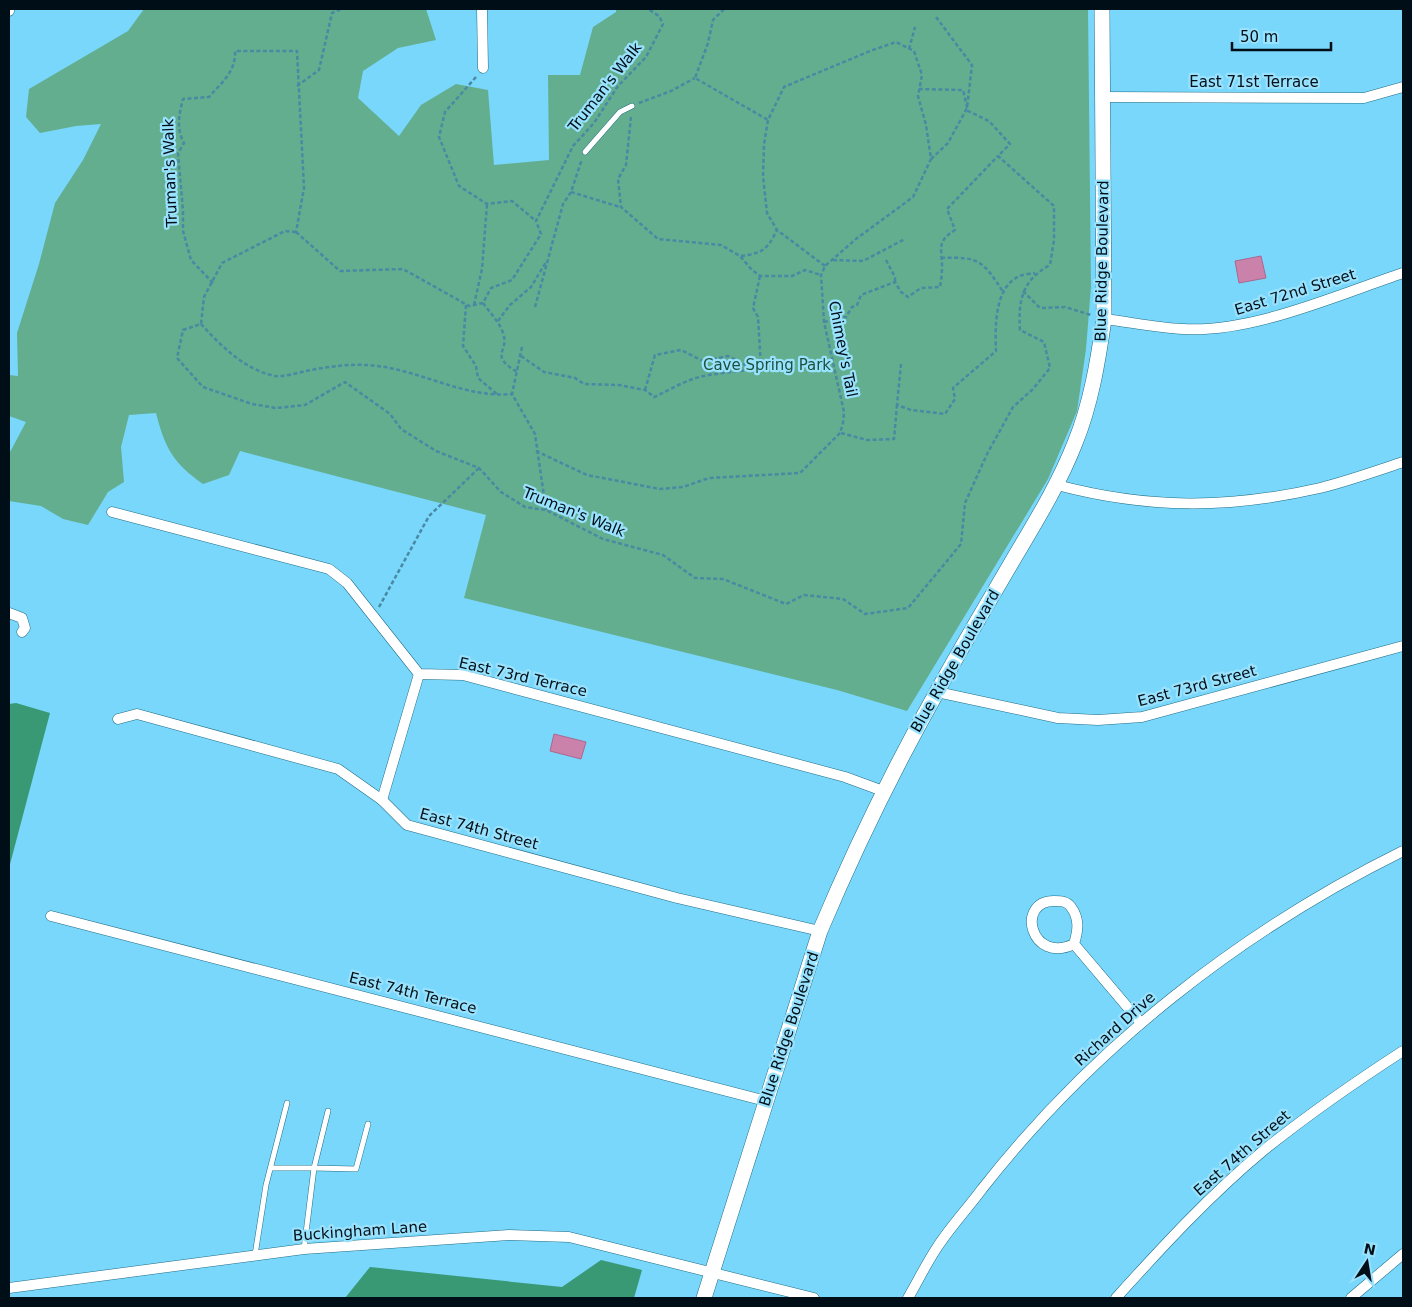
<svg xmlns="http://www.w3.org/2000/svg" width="1412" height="1307" viewBox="0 0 1412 1307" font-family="'DejaVu Sans',sans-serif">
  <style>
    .green { fill: #63ae8e }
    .forest { fill: #389974 }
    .building { fill: #ca82ab; stroke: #ac678f }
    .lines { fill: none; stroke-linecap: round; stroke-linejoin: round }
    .lane-casing { stroke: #216d86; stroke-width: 6 }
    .street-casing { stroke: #216d86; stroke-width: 11 }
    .secondary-casing { stroke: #216d86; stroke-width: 16 }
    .path { stroke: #4989a3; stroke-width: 2.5; stroke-dasharray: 4 2.5; stroke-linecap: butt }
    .lane { stroke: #fff; stroke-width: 5 }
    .street { stroke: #fff; stroke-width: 10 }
    .secondary { stroke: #fff; stroke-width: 15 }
    .labels { text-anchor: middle; stroke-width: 4.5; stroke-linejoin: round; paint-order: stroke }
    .street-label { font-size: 15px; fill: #000f17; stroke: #99e2fe }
    .park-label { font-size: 15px; fill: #1d503c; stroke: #99e2fe }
  </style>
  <rect width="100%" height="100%" fill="#78d7fb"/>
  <path class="green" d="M 144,9 L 426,9 L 436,40 L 398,48 L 363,71 L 358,98 L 399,136 L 421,105 L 456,84 L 488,90 L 494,165 L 549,160 L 548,75 L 580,75 L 593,27 L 616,12 L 616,9 L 1088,9 L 1091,287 L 1086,349 L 1077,411 L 1048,479 L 907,711 L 837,690 L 464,598 L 486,515 L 240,451 L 229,475 L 203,484 C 173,463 165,448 156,413 L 129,415 L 121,447 L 124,482 L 108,492 L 88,525 L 63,519 L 41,506 L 9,501 L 9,454 L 26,422 L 9,416 L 9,375 L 18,376 L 17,333 L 39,264 L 55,203 L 83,160 L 101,124 L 76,126 L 40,133 L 26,117 L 29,89 L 128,31 Z"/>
  <g class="forest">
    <polygon points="16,703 50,713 9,868 9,704"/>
    <polygon points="601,1260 642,1270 634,1298 345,1298 370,1267 562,1287"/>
  </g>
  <g class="building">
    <polygon points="1261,256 1266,278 1239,283 1235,261"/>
    <polygon points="554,734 586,742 581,759 550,751"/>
  </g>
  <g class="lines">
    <defs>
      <g id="lane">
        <polyline points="585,152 620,112 632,106"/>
        <polyline points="328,1111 314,1168 356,1169 368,1124"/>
        <polyline points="271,1168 314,1168 304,1249"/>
        <polyline points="255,1255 266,1185 287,1103"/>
      </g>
      <g id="street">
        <polyline points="482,9 483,68"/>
        <polyline points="9,11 9,9"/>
        <polyline points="1103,97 1364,98 1403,87"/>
        <path d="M 1104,319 C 1130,322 1157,328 1183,329 C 1253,333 1337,295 1403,273"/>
        <path d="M 1057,485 C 1148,509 1228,509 1320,488 C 1348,481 1376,471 1403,462"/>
        <polyline points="112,512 329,569 347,583 419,674 463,675 845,777 883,791"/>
        <polyline points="9,613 22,618 25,628 22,632"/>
        <polyline points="937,692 1058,718 1098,720 1142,717 1403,646"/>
        <polyline points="118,719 137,714 338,769 382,800 407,825 677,898 820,931"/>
        <polyline points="382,800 419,674"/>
        <polyline points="51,916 766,1101"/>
        <path d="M 1074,944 C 1031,965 1015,901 1054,901 C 1061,901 1067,901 1071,907 C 1080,919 1078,931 1074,944 L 1141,1023"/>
        <polyline points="9,1288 304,1249 509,1235 569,1237 814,1298"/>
        <path d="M 908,1298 C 918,1281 927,1262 938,1246 C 951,1226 968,1208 982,1189 C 1094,1046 1241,931 1403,851"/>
        <path d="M 1116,1298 C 1163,1246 1210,1195 1264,1150 C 1309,1114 1355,1082 1403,1051"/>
        <polyline points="1351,1298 1403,1254"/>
      </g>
      <path id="secondary" d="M 704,1298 L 820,931 C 855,848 894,768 938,690 C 962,646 988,603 1013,560 C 1036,521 1059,484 1075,443 C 1091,404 1098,361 1104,319 L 1102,9"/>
    </defs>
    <use href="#lane" class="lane-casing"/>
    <use href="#street" class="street-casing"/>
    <use href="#secondary" class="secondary-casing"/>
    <g class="path">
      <polyline points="724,9 713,20 708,43 695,78 768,120"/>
      <polyline points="909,49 915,27"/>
      <polyline points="476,77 445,112 439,137 459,186 487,204 512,201 536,221"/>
      <polyline points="297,86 319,70 332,13 341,9"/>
      <polyline points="639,103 671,91 695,78"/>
      <polyline points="631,117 626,165 618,179 621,207 658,239 721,245 740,256 752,270 760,276 792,276 805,270 821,275"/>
      <polyline points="931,159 948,143 967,108 972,65 936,17"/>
      <polyline points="571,192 620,207"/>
      <path d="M 296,232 L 285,231 L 222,263 L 204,297 L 201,324 L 183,330 L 177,358 L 203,387 L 252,404 L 276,408 L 305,405 L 345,382 L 390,414 L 401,429 L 436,451 L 479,468 L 501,492 L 525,507 L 546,510 L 603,539 L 663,555 L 695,578 L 723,579 L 786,604 L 804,595 L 843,599 L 865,614 L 908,608 L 961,544 L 965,503 L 987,454 L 1013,407 L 1033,389 L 1050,368 L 1044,342 L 1020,330 C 1018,301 1022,280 1050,265 L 1054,240 L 1054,206 L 998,156 L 1010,144 L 989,121 L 968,111 L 963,90 L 919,89"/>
      <polyline points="296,232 340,271 403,269 469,306 483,303 491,288 512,280 541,234 536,221 573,146 594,123 618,86 646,57 663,24 659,16 648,9"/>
      <path d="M 741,256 C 763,253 767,250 777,230"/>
      <path d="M 941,258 C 981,256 983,262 1004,293"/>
      <polyline points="833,260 863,261 905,239"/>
      <polyline points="886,260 895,277 895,282"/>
      <path d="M 213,283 L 191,260 L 183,231 L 183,210 L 178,153 L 184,143 C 176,129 179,114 183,99 L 209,97 C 221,83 236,72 235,51 L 297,51 L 304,188 L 296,232"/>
      <polyline points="1023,291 1040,308 1065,307 1091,315"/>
      <path d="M 483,303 C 490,313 499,321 503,333 C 510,352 488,354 517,372"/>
      <polyline points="466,305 463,346 476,366 478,378 498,395"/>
      <polyline points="474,305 482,269 487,204"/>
      <polyline points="535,307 563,204 571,192 582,159"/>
      <polyline points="498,321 510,305 531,287 546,262"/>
      <path d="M 824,322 L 846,317 L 852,307 L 857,305 L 861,295 L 895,282 L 901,292 L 908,297 L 921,288 L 940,287 C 941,281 942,274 942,267 C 942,248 936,242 955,230 L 947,209 L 998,156"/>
      <path d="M 201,324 C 221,346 245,370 275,376 C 284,377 297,373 306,371 C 326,367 346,364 366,365 C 416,367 463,399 512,394"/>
      <polyline points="522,347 512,394 535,434 546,510"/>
      <path d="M 521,356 L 544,372 L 575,378 L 584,384 L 619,385 L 645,390 L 654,397 C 670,390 687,379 704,376 C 724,372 742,372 761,367 L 758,317 L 753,308 L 760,276"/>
      <path d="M 901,364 L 897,405 L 911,410 L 945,414 L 955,399 L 953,388 L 996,351 C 995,329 994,286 1020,276 C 1024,274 1031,274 1035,273"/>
      <polyline points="645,390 655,355 681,350 703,361 728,356 753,369"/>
      <polyline points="841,433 867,440 894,439 897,405"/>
      <polyline points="536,451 587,475 660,489 683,487 709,478 800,473 840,433 843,423 844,412 824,322 821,275 825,266 856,239 913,197 931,159 926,125 918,96 922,75 914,51 896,42 870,51 784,87 768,120 764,144 763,176 767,213 777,230 825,266"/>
      <polyline points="379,607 429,516 479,468"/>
    </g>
    <use href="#lane" class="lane"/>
    <use href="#street" class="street"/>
    <use href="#secondary" class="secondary"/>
  </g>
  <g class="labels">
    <g class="street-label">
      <text x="1254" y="87">East 71st Terrace</text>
      <text transform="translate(605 87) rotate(-52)" y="5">Truman's Walk</text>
      <text transform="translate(170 173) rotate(-92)" y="5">Truman's Walk</text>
      <text transform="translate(1102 261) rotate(-89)" y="5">Blue Ridge Boulevard</text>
      <text transform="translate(1295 292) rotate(-17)" y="5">East 72nd Street</text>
      <text transform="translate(843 349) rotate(79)" y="5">Chimey's Tail</text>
      <text transform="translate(574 512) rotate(22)" y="5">Truman's Walk</text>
      <text transform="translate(955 661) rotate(-60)" y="5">Blue Ridge Boulevard</text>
      <text transform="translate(523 677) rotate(13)" y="5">East 73rd Terrace</text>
      <text transform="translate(1197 686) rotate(-15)" y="5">East 73rd Street</text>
      <text transform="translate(479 829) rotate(15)" y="5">East 74th Street</text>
      <text transform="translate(413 993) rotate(14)" y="5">East 74th Terrace</text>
      <text transform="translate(789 1029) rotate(-72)" y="5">Blue Ridge Boulevard</text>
      <text transform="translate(1115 1029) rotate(-42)" y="5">Richard Drive</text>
      <text transform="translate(1242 1153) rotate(-41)" y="5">East 74th Street</text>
      <text transform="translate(360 1231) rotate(-4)" y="5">Buckingham Lane</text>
    </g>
    <g class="park-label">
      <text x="767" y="370">Cave Spring Park</text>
    </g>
  </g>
  <rect width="1412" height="1307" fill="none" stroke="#000f17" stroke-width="20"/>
  <g transform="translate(1367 1262) rotate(12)" stroke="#99e2fe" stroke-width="4" paint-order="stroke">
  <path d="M0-4L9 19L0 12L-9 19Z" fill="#000f17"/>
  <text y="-8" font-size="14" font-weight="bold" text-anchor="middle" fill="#000f17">N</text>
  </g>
  <path d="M1232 42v8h99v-8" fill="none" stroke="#000f17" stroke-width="2.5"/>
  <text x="1240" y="42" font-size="15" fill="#000f17" stroke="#99e2fe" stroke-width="4" paint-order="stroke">50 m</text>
</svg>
